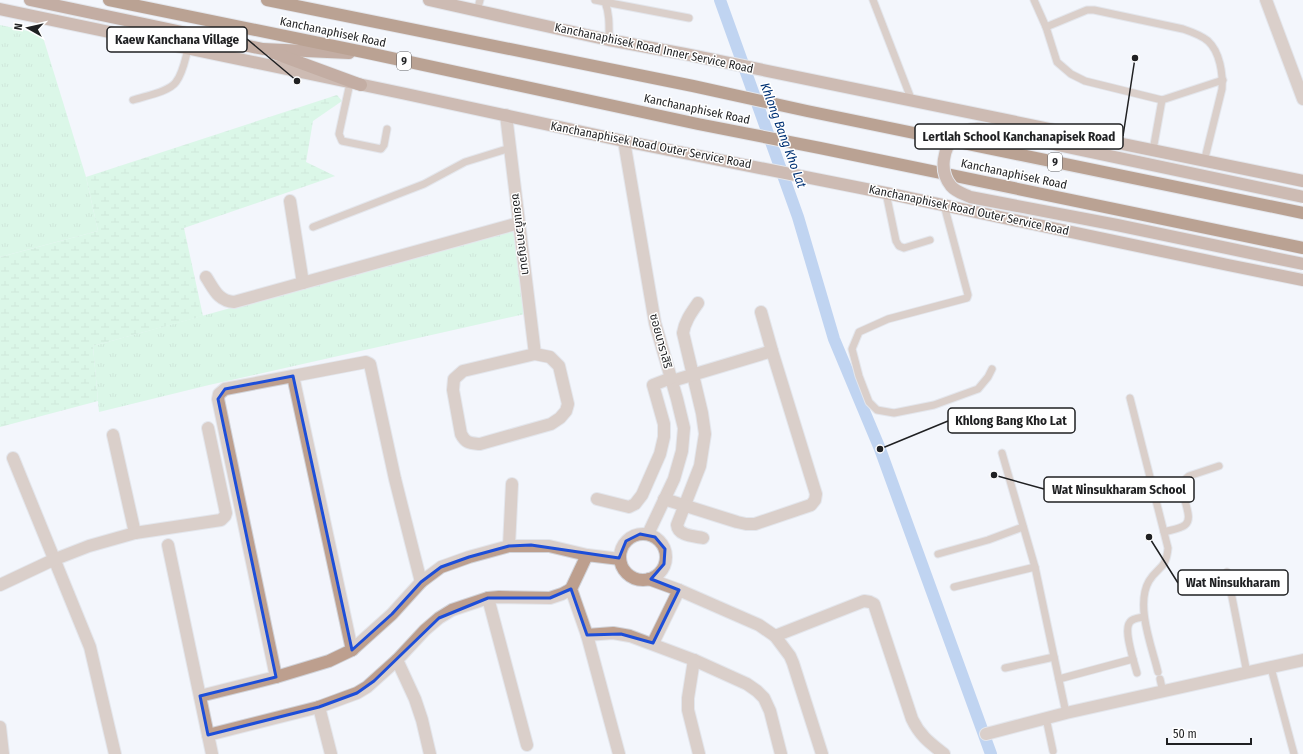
<svg xmlns="http://www.w3.org/2000/svg" width="1303" height="754" viewBox="0 0 1303 754" font-family="'Fira Sans Condensed','Noto Sans Thai',sans-serif">
  <style>
    .grass { fill: url(#grass-tufts) }
    .wetland { fill: url(#wetland-marsh) }
    .lines { fill: none; stroke-linecap: round; stroke-linejoin: round }
    .canal { stroke: #83abe5; stroke-width: 12 }
    .lane-casing { stroke: #d1d3d9; stroke-width: 9 }
    .street-casing { stroke: #d1d3d9; stroke-width: 14 }
    .secondary-casing { stroke: #d1d3d9; stroke-width: 14 }
    .primary-casing { stroke: #d1d3d9; stroke-width: 14 }
    .highway-casing { stroke: #d1d3d9; stroke-width: 14 }
    .lane { stroke: #bd9f8e; stroke-width: 7 }
    .street { stroke: #bd9f8e; stroke-width: 12 }
    .secondary { stroke: #9f745c; stroke-width: 12 }
    .primary { stroke: #895638; stroke-width: 12 }
    .highway { stroke: #763c15; stroke-width: 12 }
    .secondary-bridge-casing { stroke: #d1d3d9; stroke-width: 14; stroke-linecap: butt }
    .secondary-bridge { stroke: #9f745c; stroke-width: 12 }
    .marked { fill: none; stroke: #1d4ed8; stroke-width: 3; stroke-linejoin: round }
    .labels { text-anchor: middle; stroke-width: 3; stroke-linejoin: round; paint-order: stroke }
    .shield { fill: #fff; stroke: #626364; stroke-width: 1 }
    .shield-label { font-size: 11px; font-weight: bold; fill: #1f2022 }
    .street-label { font-size: 12px; fill: #1f2022; stroke: #fff }
    .water-label { font-size: 13px; font-style: italic; fill: #003275; stroke: #fff }
    .leader { fill: none; stroke: #1f2022; stroke-width: 1.5 }
    .callout-dot { fill: #1f2022; stroke: #fff; stroke-width: 1.5 }
    .callout { fill: #fff; stroke: #1f2022; stroke-width: 1.5 }
    .callout-label { font-size: 13px; text-anchor: middle; font-weight: bold; fill: #1f2022 }
  </style>
  <defs>
    <pattern id="grass-tufts" width="24" height="20" patternUnits="userSpaceOnUse"><rect width="24" height="20" fill="#bff8d1"/><path d="M3 7l-1-3M5 7V3M7 7l1-3M15 17l-1-3M17 17v-4M19 17l1-3" fill="none" stroke="#a4d4b3"/></pattern>
    <pattern id="wetland-marsh" width="20" height="14" patternUnits="userSpaceOnUse"><rect width="20" height="14" fill="#bff8d1"/><path d="M1 5h8M5 5V1M11 12h8M15 12V8" fill="none" stroke="#a4d4b3"/></pattern>
  </defs>
  <rect width="100%" height="100%" fill="#f3f5fc"/>
  <g class="grass">
    <polygon points="0,25 42,34 86,177 98,231 0,257"/>
    <polygon points="513,230 525,314 209,385 99,412 93,346"/>
  </g>
  <polygon class="wetland" points="337,95 342,101 313,121 306,162 335,176 184,228 203,316 93,346 98,401 0,427 0,257 98,231 86,177"/>
  <g class="lines">
    <polyline class="canal" points="720,0 798,217 834,339 880,449 991,754"/>
    <defs>
      <g id="lane">
        <path d="M 595,0 L 605,2 C 610,15 609,27 609,40"/>
        <polyline points="873,0 912,101"/>
        <polyline points="1034,0 1046,27 1057,62 1071,74 1085,81 1162,100 1223,80"/>
        <polyline points="605,2 689,18"/>
        <polyline points="477,11 480,0"/>
        <path d="M 1046,27 L 1087,10 L 1094,10 L 1183,29 C 1192,32 1201,35 1208,41 C 1220,52 1223,74 1222,89 L 1204,162"/>
        <polyline points="350,83 340,129 339,134 342,141 381,149 384,145 387,129"/>
        <path d="M 133,100 C 145,96 169,92 176,82 C 183,73 185,60 188,49"/>
        <polyline points="1153,150 1162,100"/>
        <polyline points="886,193 896,241 899,246 904,248 930,240"/>
        <polyline points="944,205 968,295 967,298 888,319 859,332 852,349 859,376 869,402 877,410 894,413 934,405 978,389 988,377 992,369"/>
        <polyline points="313,227 424,184 465,162 510,148"/>
        <path d="M 1130,398 L 1168,548 C 1166,570 1158,566 1149,581 C 1135,605 1152,647 1158,672"/>
        <polyline points="1002,453 1035,567 1066,713"/>
        <path d="M 1164,532 C 1170,530 1180,529 1185,525 C 1197,516 1172,487 1189,476 L 1219,466"/>
        <polyline points="938,554 988,540 1023,527"/>
        <polyline points="1227,572 1247,673"/>
        <polyline points="954,587 1035,567"/>
        <path d="M 1133,659 C 1131,650 1124,629 1130,622 C 1133,618 1139,618 1144,617"/>
        <polyline points="1005,668 1054,657"/>
        <polyline points="1271,668 1294,754"/>
        <polyline points="1059,679 1133,659 1137,673"/>
        <polyline points="1160,679 1163,692"/>
        <polyline points="1046,718 1053,751"/>
      </g>
      <g id="street">
        <polyline points="1266,0 1303,99"/>
        <path d="M 506,115 L 535,354 L 463,371 L 454,379 L 453,390 L 461,434 C 466,444 471,443 480,444 L 551,424 L 560,418 L 566,411 L 568,404 L 559,366 L 550,357 L 535,354"/>
        <polyline points="624,141 655,323 677,399 684,428 682,451 674,479 648,534"/>
        <polyline points="290,201 303,283"/>
        <path d="M 206,277 C 214,289 218,301 234,302 L 519,223"/>
        <path d="M 698,303 C 691,313 685,321 683,333 L 702,413 L 705,434 L 700,466 L 677,525 C 678,536 694,536 703,538"/>
        <polyline points="672,381 772,351"/>
        <polyline points="113,435 135,533"/>
        <polyline points="13,458 90,647 115,754"/>
        <polyline points="597,499 629,507 635,504 642,495 660,454 664,437 664,424 653,385 671,378"/>
        <polyline points="664,499 737,522 746,524 755,524 811,505 815,500 816,494 772,351 761,312"/>
        <circle cx="643" cy="557" r="23"/>
        <polyline points="168,545 208,735"/>
        <polyline points="509,546 512,484"/>
        <polyline points="649,579 679,590 759,625 775,636 790,656 793,663 822,754"/>
        <polyline points="0,585 53,560 89,546 135,533 221,520 225,516 226,513 208,428"/>
        <polyline points="488,598 527,745"/>
        <polyline points="587,635 613,633 630,636 694,660 747,684 757,691 764,698 770,711 781,754"/>
        <path d="M 775,636 L 864,601 L 870,602 L 874,604 L 912,719 C 920,736 930,743 944,754"/>
        <polyline points="653,643 679,590"/>
        <polyline points="352,650 392,614 421,582"/>
        <polyline points="694,660 688,698 688,710 699,754"/>
        <polyline points="276,677 218,399 219,394 225,389 293,376"/>
        <polyline points="200,696 276,677 329,661 352,650 293,376 366,362 370,364 395,479 421,582 441,567 469,557 509,546 549,546 587,555"/>
        <polyline points="0,727 3,754"/>
        <polyline points="986,734 1066,713 1303,660"/>
        <polyline points="212,754 208,735 319,707"/>
        <polyline points="331,754 319,707 357,693 367,687 397,660"/>
        <polyline points="430,754 422,720 415,699 397,660 425,630 439,618 452,610 488,598 499,597 550,598 562,594 571,589"/>
        <polyline points="619,754 587,635 571,589 587,555 620,559"/>
      </g>
      <g id="secondary">
        <polyline points="429,0 609,40 685,54 1303,181"/>
        <polyline points="0,9 406,94 624,141 886,193 1228,265 1303,280"/>
      </g>
      <g id="primary">
        <polyline points="30,0 263,49 349,53"/>
        <polyline points="274,53 361,85"/>
      </g>
      <g id="highway">
        <polyline points="109,0 368,53 698,124 820,148 1303,248"/>
        <polyline points="267,0 693,86 807,111 1303,213"/>
      </g>
    </defs>
    <use href="#lane" class="lane-casing"/>
    <use href="#street" class="street-casing"/>
    <use href="#secondary" class="secondary-casing"/>
    <use href="#primary" class="primary-casing"/>
    <use href="#highway" class="highway-casing"/>
    <use href="#lane" class="lane"/>
    <use href="#street" class="street"/>
    <use href="#secondary" class="secondary"/>
    <use href="#primary" class="primary"/>
    <use href="#highway" class="highway"/>
    <defs>
      <path id="secondary-bridge" d="M 1303,197 L 983,129 C 974,128 965,129 957,135 C 942,147 939,172 951,186 C 956,192 964,194 970,197 L 1117,225 L 1303,264"/>
    </defs>
    <use href="#secondary-bridge" class="secondary-bridge-casing"/>
    <use href="#secondary-bridge" class="secondary-bridge"/>
  </g>
  <path d="M0 0H1303V754H0ZM 293,376 L 352,650 L 392,614 L 421,582 L 441,567 L 469,557 L 509,546 L 531,545 L 619,558 L 626,541 L 640,534 L 655,537 L 665,549 L 664,564 L 651,579 L 679,590 L 653,643 L 621,634 L 587,635 L 571,589 L 550,598 L 488,598 L 439,618 L 374,681 L 357,693 L 319,707 L 208,735 L 200,696 L 276,677 L 218,399 L 225,389 Z" fill="#f3f5fc" fill-opacity=".55" fill-rule="evenodd"/>
  <path class="marked" d="M 293,376 L 352,650 L 392,614 L 421,582 L 441,567 L 469,557 L 509,546 L 531,545 L 619,558 L 626,541 L 640,534 L 655,537 L 665,549 L 664,564 L 651,579 L 679,590 L 653,643 L 621,634 L 587,635 L 571,589 L 550,598 L 488,598 L 439,618 L 374,681 L 357,693 L 319,707 L 208,735 L 200,696 L 276,677 L 218,399 L 225,389 Z"/>
  <g class="labels">
    <g class="shield">
      <rect x="397" y="52" width="14" height="18" rx="3"/>
      <rect x="1048" y="153" width="14" height="18" rx="3"/>
    </g>
    <g class="shield-label">
      <text x="404" y="65">9</text>
      <text x="1055" y="166">9</text>
    </g>
    <g class="street-label">
      <text transform="translate(333 32) rotate(12)" y="4">Kanchanaphisek Road</text>
      <text transform="translate(654 48) rotate(12)" y="4">Kanchanaphisek Road Inner Service Road</text>
      <text transform="translate(697 109) rotate(12)" y="4">Kanchanaphisek Road</text>
      <text transform="translate(651 145) rotate(11)" y="4">Kanchanaphisek Road Outer Service Road</text>
      <text transform="translate(1014 174) rotate(12)" y="4">Kanchanaphisek Road</text>
      <text transform="translate(969 210) rotate(12)" y="4">Kanchanaphisek Road Outer Service Road</text>
      <text transform="translate(521 234) rotate(83)" y="4">ซอยแก้วกาญจนา</text>
      <text transform="translate(661 341) rotate(75)" y="4">ซอยนาราสิริ</text>
    </g>
    <g class="water-label">
      <text transform="translate(784 135) rotate(70)" y="5">Khlong Bang Kho Lat</text>
    </g>
  </g>
  <path class="leader" d="M297 81L247 39M1135 58L1123 136M880 449L948 421M994 475L1044 489M1149 537L1178 583"/>
  <g class="callout-dot">
    <circle cx="297" cy="81" r="4"/>
    <circle cx="1135" cy="58" r="4"/>
    <circle cx="880" cy="449" r="4"/>
    <circle cx="994" cy="475" r="4"/>
    <circle cx="1149" cy="537" r="4"/>
  </g>
  <g class="callout">
    <rect x="107" y="27" width="140" height="25" rx="4"/>
    <rect x="915" y="124" width="208" height="25" rx="4"/>
    <rect x="948" y="408" width="127" height="25" rx="4"/>
    <rect x="1044" y="477" width="150" height="25" rx="4"/>
    <rect x="1178" y="570" width="110" height="25" rx="4"/>
  </g>
  <g class="callout-label">
    <text x="177" y="44">Kaew Kanchana Village</text>
    <text x="1019" y="141">Lertlah School Kanchanapisek Road</text>
    <text x="1011" y="425">Khlong Bang Kho Lat</text>
    <text x="1119" y="494">Wat Ninsukharam School</text>
    <text x="1233" y="587">Wat Ninsukharam</text>
  </g>
  <g transform="translate(28 28) rotate(278)" stroke="#ffffff" stroke-width="3" paint-order="stroke">
  <path d="M0-3L7 15L0 10L-7 15Z" fill="#1f2022"/>
  <text y="-6" font-size="11" font-weight="bold" text-anchor="middle" fill="#1f2022">N</text>
  </g>
  <path d="M1167 738v6h84v-6" fill="none" stroke="#1f2022" stroke-width="2"/>
  <text x="1173" y="738" font-size="12" fill="#1f2022" stroke="#ffffff" stroke-width="3" paint-order="stroke">50 m</text>
</svg>
